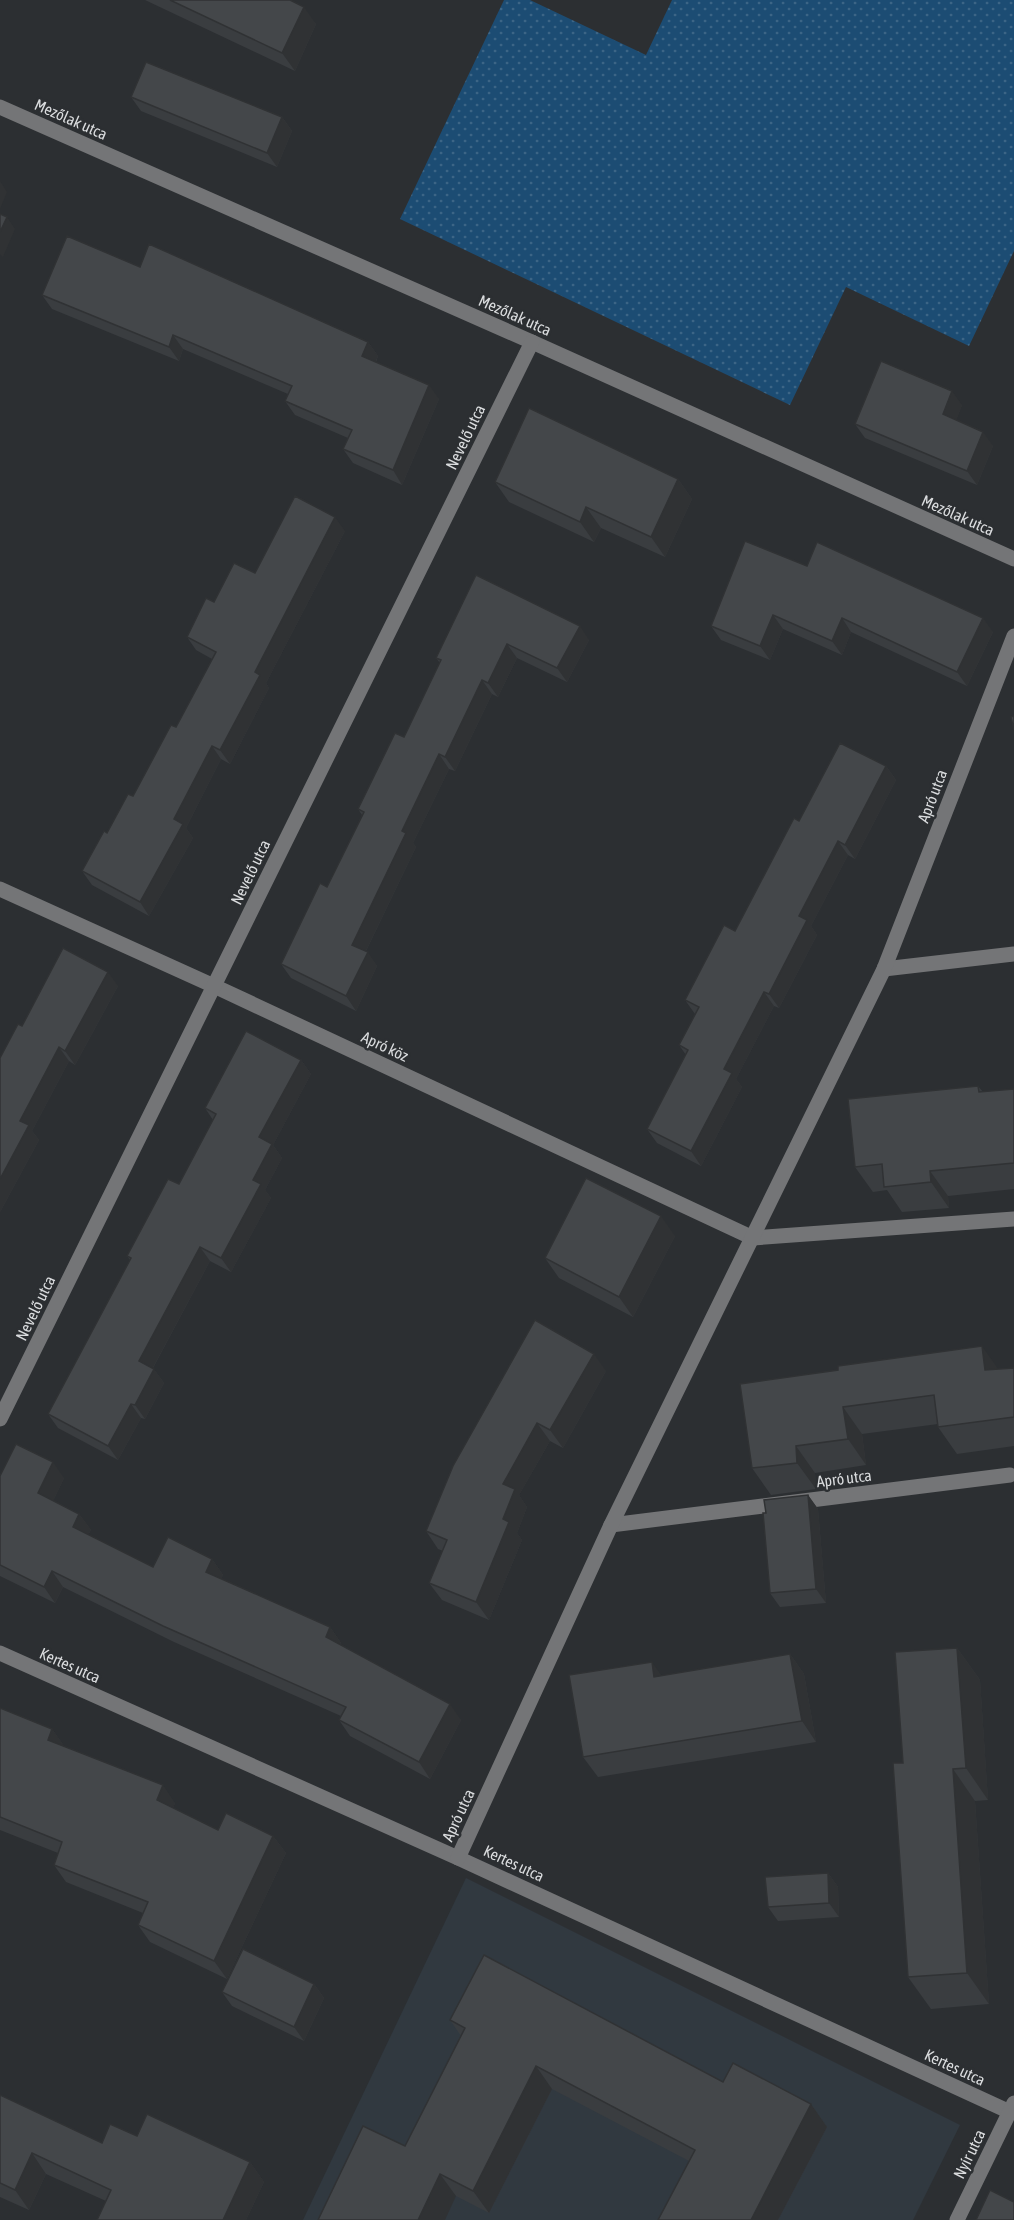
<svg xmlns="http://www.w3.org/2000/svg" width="1014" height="2220" viewBox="0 0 1014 2220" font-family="'Asap Condensed',sans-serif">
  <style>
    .built { fill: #313940 }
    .grass { fill: url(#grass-dots) }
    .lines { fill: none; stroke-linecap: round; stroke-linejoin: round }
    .minor { stroke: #747577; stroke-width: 15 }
    .wall { fill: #3a3d40 }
    .shaded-wall { fill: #303234 }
    .building { fill: #44474a; stroke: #303234; stroke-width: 1.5 }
    .labels { text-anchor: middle; stroke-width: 5; stroke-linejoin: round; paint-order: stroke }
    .street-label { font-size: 16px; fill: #dadcde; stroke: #2c2f32 }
  </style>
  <defs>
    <pattern id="grass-dots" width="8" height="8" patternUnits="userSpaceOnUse" patternTransform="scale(1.5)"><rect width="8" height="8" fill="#1c4c73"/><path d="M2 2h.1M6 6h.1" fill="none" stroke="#3c6586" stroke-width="1.8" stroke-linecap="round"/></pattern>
  </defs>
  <rect width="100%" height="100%" fill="#2c2f32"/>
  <polygon class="built" points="466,1878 960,2125 913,2220 303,2220"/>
  <polygon class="grass" points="504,0 530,0 646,55 672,0 1014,0 1014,251 969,346 846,287 790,405 400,219"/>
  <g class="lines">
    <g class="minor">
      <polyline points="0,107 532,342 1014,559"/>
      <polyline points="0,889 214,986 753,1238 1014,1219"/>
      <polyline points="884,969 1014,954"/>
      <polyline points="0,1419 532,342"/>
      <polyline points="611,1525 1010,1475"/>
      <polyline points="0,1653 458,1858 1010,2112"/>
      <polyline points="458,1858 611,1525 884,969 1014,636"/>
      <polyline points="957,2220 1014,2103"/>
    </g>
  </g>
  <g class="wall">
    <polygon points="145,0 290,0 316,24 295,71"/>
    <polygon points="131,97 282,117 292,131 277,167 141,111"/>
    <polygon points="140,267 368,342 378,356 376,362 439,399 402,485 353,463 343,449 348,438 295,415 285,401 288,394 183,349 179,361 52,309 42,295"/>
    <polygon points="962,405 956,420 993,446 977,485 865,438 855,424"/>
    <polygon points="678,479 692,499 665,557 601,528 594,542 509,502 495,482"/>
    <polygon points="345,531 266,683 269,688 230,764 221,759 186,828 193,838 149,916 92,885 82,871 133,796 176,727 212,659 196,650 187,637 214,602 255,573"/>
    <polygon points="807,566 993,632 967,686 851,632 842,655 783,629 770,660 721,640 711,626"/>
    <polygon points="476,575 589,640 567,682 517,658 498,697 492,694 455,771 449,769 413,843 416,847 366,951 377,966 356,1011 291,978 281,964 327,887 362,815 358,809 404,737 440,663 436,658"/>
    <polygon points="886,766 896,780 855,859 848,855 811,926 817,935 779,1008 774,1006 736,1079 742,1087 701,1166 657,1143 647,1129 686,1055 679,1045 695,1014 685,1000 735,931 799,821"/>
    <polygon points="118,986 75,1065 69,1061 32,1131 39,1140 0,1212 22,1026"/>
    <polygon points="301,1060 311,1074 273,1145 282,1158 265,1190 271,1198 231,1272 210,1261 153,1368 164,1383 145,1419 141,1418 118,1460 58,1428 48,1414 130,1260 127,1256 179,1184 213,1120 205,1108"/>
    <polygon points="978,1086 983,1092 1014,1089 1014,1189 948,1196 949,1208 902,1212 887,1190 873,1192 855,1167"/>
    <polygon points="675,1236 633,1317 559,1278 545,1258"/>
    <polygon points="1014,1368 1014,1446 957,1454 938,1427 938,1424 862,1434 866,1465 815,1473 816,1489 771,1495 752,1468 740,1384"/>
    <polygon points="606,1371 563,1448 550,1441 519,1495 527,1507 517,1533 522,1540 489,1620 442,1600 429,1583 443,1551 438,1549 426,1531 453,1466"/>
    <polygon points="0,1476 64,1478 53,1501 79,1514 91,1530 88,1535 153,1567 212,1559 223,1575 221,1579 330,1627 341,1643 341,1645 461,1720 430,1779 350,1736 339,1720 341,1716 174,1642 63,1587 55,1603 0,1576"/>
    <polygon points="808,1495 818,1509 826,1603 780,1607 770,1593 766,1513"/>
    <polygon points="957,1648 980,1680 988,1800 975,1801 989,2004 931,2009 908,1977 903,1763"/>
    <polygon points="790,1654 804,1674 816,1742 598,1777 583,1757 662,1676"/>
    <polygon points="0,1708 52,1729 64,1746 175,1803 173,1808 218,1830 273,1836 286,1853 227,1979 150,1942 138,1925 143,1913 66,1882 54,1865 58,1853 0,1830"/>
    <polygon points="828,1873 838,1887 839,1917 778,1921 768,1907"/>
    <polygon points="314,1984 324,1998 304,2041 232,2006 222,1992"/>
    <polygon points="450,2020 723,2082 811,2104 827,2127 778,2220 658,2220 689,2161 552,2089 489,2213 456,2196 405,2146 461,2036"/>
    <polygon points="0,2095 102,2143 137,2136 250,2162 264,2182 246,2220 97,2220 106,2201 46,2174 29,2210 0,2197"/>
  </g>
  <g class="shaded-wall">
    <polygon points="304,7 316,24 295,71 282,53"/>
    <polygon points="282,117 292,131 277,167 267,153"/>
    <polygon points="0,181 7,192 0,209"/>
    <polygon points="7,217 15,229 3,257 0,254 0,232"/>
    <polygon points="173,335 183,349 179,361 169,347"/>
    <polygon points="368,342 378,356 372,370 362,356"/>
    <polygon points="429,385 439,399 402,485 393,470"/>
    <polygon points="952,391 962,405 953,429 943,414"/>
    <polygon points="983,432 993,446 977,485 967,471"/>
    <polygon points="678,479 692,499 665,557 651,537"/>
    <polygon points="586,507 601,528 594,542 580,522"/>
    <polygon points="335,517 345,531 266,683 269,688 230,764 220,750 255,672"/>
    <polygon points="773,615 783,629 770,660 760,646"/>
    <polygon points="842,618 851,632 842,655 832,641"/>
    <polygon points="983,618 993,632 967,686 957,672"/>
    <polygon points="580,626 589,640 567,682 557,668"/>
    <polygon points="507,644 517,658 498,697 488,683"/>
    <polygon points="482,680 492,694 455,771 445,757"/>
    <polygon points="212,746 221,759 186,828 193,838 149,916 140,902 174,819"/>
    <polygon points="439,754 449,769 413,843 416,847 362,959 352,945 402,831"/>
    <polygon points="886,766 896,780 855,859 845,845"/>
    <polygon points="838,841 848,855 811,926 817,935 779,1008 769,994 799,916"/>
    <polygon points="368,952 377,966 356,1011 346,996"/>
    <polygon points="108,972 118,986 75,1065 65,1051"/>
    <polygon points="764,992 774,1006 736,1079 742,1087 701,1166 691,1151 724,1069"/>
    <polygon points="59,1047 69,1061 32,1131 39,1140 0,1212 0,1179 20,1121"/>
    <polygon points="301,1060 311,1074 273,1145 282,1158 265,1190 271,1198 231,1272 221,1258 253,1180 259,1137"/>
    <polygon points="930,1171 948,1196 949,1208 931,1182"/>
    <polygon points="661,1216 675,1236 633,1317 619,1297"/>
    <polygon points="200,1247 210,1261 149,1375 139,1361"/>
    <polygon points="982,1346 1001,1373 985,1370"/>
    <polygon points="594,1354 606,1371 563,1448 550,1430"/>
    <polygon points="154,1369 164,1383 145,1419 135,1405"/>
    <polygon points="131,1404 141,1418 118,1460 108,1446"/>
    <polygon points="843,1407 862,1434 866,1465 848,1439"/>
    <polygon points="537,1423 550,1441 519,1495 527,1507 517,1533 522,1540 489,1620 476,1602 503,1519 503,1484"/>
    <polygon points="796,1446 815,1473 816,1489 797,1463"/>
    <polygon points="53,1462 64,1478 49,1510 38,1493"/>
    <polygon points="808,1495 818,1509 826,1603 816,1589"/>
    <polygon points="79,1514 91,1530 84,1543 73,1527"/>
    <polygon points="212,1559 223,1575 217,1589 206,1572"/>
    <polygon points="52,1571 63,1587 55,1603 44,1587"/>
    <polygon points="330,1627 341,1643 337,1653 326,1637"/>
    <polygon points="957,1648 980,1680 988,1800 966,1768"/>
    <polygon points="790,1654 804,1674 816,1742 802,1721"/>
    <polygon points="652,1662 666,1682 654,1677"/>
    <polygon points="450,1704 461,1720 430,1779 419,1762"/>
    <polygon points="52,1729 65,1747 48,1740"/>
    <polygon points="953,1769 975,1801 989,2004 967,1973"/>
    <polygon points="163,1785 175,1803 169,1818 157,1800"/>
    <polygon points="273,1836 286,1853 227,1979 214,1961"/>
    <polygon points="828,1873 838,1887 839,1917 829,1903"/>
    <polygon points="314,1984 324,1998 304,2041 294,2027"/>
    <polygon points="536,2066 552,2089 489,2213 473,2191"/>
    <polygon points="811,2104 827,2127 778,2220 751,2220"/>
    <polygon points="32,2153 46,2174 29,2210 15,2190"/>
    <polygon points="250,2162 264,2182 246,2220 223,2220"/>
    <polygon points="440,2174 456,2196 445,2220 418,2220"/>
  </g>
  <g class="building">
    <polygon points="170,0 290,0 304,7 282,53"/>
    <polygon points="146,62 282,117 267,153 131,97"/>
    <polygon points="0,214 7,217 0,232"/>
    <polygon points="67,236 140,267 149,244 368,342 362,356 429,385 393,470 343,449 352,430 285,401 292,386 173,335 169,347 42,295"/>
    <polygon points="881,361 952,391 943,414 983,432 967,471 855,424"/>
    <polygon points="529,408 678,479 651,537 586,507 580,522 495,482"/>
    <polygon points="295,496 335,517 255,672 260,675 220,750 212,746 174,819 183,824 140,902 82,871 104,831 107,833 128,794 133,796 171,725 176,727 216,652 187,637 206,598 214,602 234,563 255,573"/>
    <polygon points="745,541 807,566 817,542 983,618 957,672 842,618 832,641 773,615 760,646 711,626"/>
    <polygon points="476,575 580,626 557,668 507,644 488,683 482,680 445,757 439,754 402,831 406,833 352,945 368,952 346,996 281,964 320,883 327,887 364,812 358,809 395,733 404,737 441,660 436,658"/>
    <polygon points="1014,716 1014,730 1011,717"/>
    <polygon points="840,743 886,766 845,845 838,841 799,916 807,920 769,994 764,992 724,1069 732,1073 691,1151 647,1129 688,1050 679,1045 699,1007 685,1000 724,925 735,931 794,818 799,821"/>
    <polygon points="63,948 108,972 65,1051 59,1047 20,1121 29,1125 0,1179 0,1058 18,1024 22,1026"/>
    <polygon points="246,1031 301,1060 259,1137 272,1144 253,1180 261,1184 221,1258 200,1247 139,1361 154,1369 135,1405 131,1404 108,1446 48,1414 131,1258 127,1256 168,1179 179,1184 216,1114 205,1108"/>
    <polygon points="978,1086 979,1092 1014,1089 1014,1163 930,1171 931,1182 884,1187 882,1164 855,1167 848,1099"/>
    <polygon points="586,1178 661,1216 619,1297 545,1258"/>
    <polygon points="535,1320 594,1354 550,1430 537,1423 503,1484 515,1489 503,1519 509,1522 476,1602 429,1583 447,1540 426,1531 453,1466"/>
    <polygon points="982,1346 985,1370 1014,1368 1014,1417 938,1427 934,1395 843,1407 848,1439 796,1446 797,1463 752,1468 740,1384 838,1370 838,1366"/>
    <polygon points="16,1444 53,1462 38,1493 79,1514 73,1527 153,1567 168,1537 212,1559 206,1572 330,1627 326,1637 450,1704 419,1762 339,1720 346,1707 163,1626 52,1571 44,1587 0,1565 0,1476"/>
    <polygon points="808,1495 816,1589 770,1593 763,1513 766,1513 764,1500"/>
    <polygon points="957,1648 966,1768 953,1769 967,1973 908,1977 893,1763 903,1763 895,1652"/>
    <polygon points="790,1654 802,1721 583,1757 569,1675 652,1662 654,1677"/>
    <polygon points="0,1708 52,1729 48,1740 163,1785 157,1800 218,1830 226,1813 273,1836 214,1961 138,1925 148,1902 54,1865 62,1842 0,1817"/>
    <polygon points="828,1873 829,1903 768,1907 765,1877"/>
    <polygon points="243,1949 314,1984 294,2027 222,1992"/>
    <polygon points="484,1955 723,2082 733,2063 811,2104 751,2220 658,2220 695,2150 536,2066 473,2191 440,2174 418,2220 318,2220 363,2126 405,2146 465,2028 450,2020"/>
    <polygon points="0,2095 102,2143 110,2124 137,2136 147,2114 250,2162 223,2220 97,2220 111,2190 32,2153 15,2190 0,2183"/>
    <polygon points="990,2190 1014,2202 1014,2220 976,2220"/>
  </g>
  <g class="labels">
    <g class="street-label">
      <text transform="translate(71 119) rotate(24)" y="6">Mezőlak utca</text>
      <text transform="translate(515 315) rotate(24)" y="6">Mezőlak utca</text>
      <text transform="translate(465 437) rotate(-64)" y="6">Nevelő utca</text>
      <text transform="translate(958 515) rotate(24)" y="6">Mezőlak utca</text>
      <text transform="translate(932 796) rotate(-69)" y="6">Apró utca</text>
      <text transform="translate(250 872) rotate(-64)" y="6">Nevelő utca</text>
      <text transform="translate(385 1046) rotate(25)" y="6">Apró köz</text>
      <text transform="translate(35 1308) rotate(-64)" y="6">Nevelő utca</text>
      <text transform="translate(844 1478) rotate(-7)" y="6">Apró utca</text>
      <text transform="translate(70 1665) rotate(24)" y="6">Kertes utca</text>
      <text transform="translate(458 1815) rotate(-65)" y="6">Apró utca</text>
      <text transform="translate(514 1863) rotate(25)" y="6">Kertes utca</text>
      <text transform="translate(955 2067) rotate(25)" y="6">Kertes utca</text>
      <text transform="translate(969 2154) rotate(-64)" y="6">Nyír utca</text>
    </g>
  </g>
</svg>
